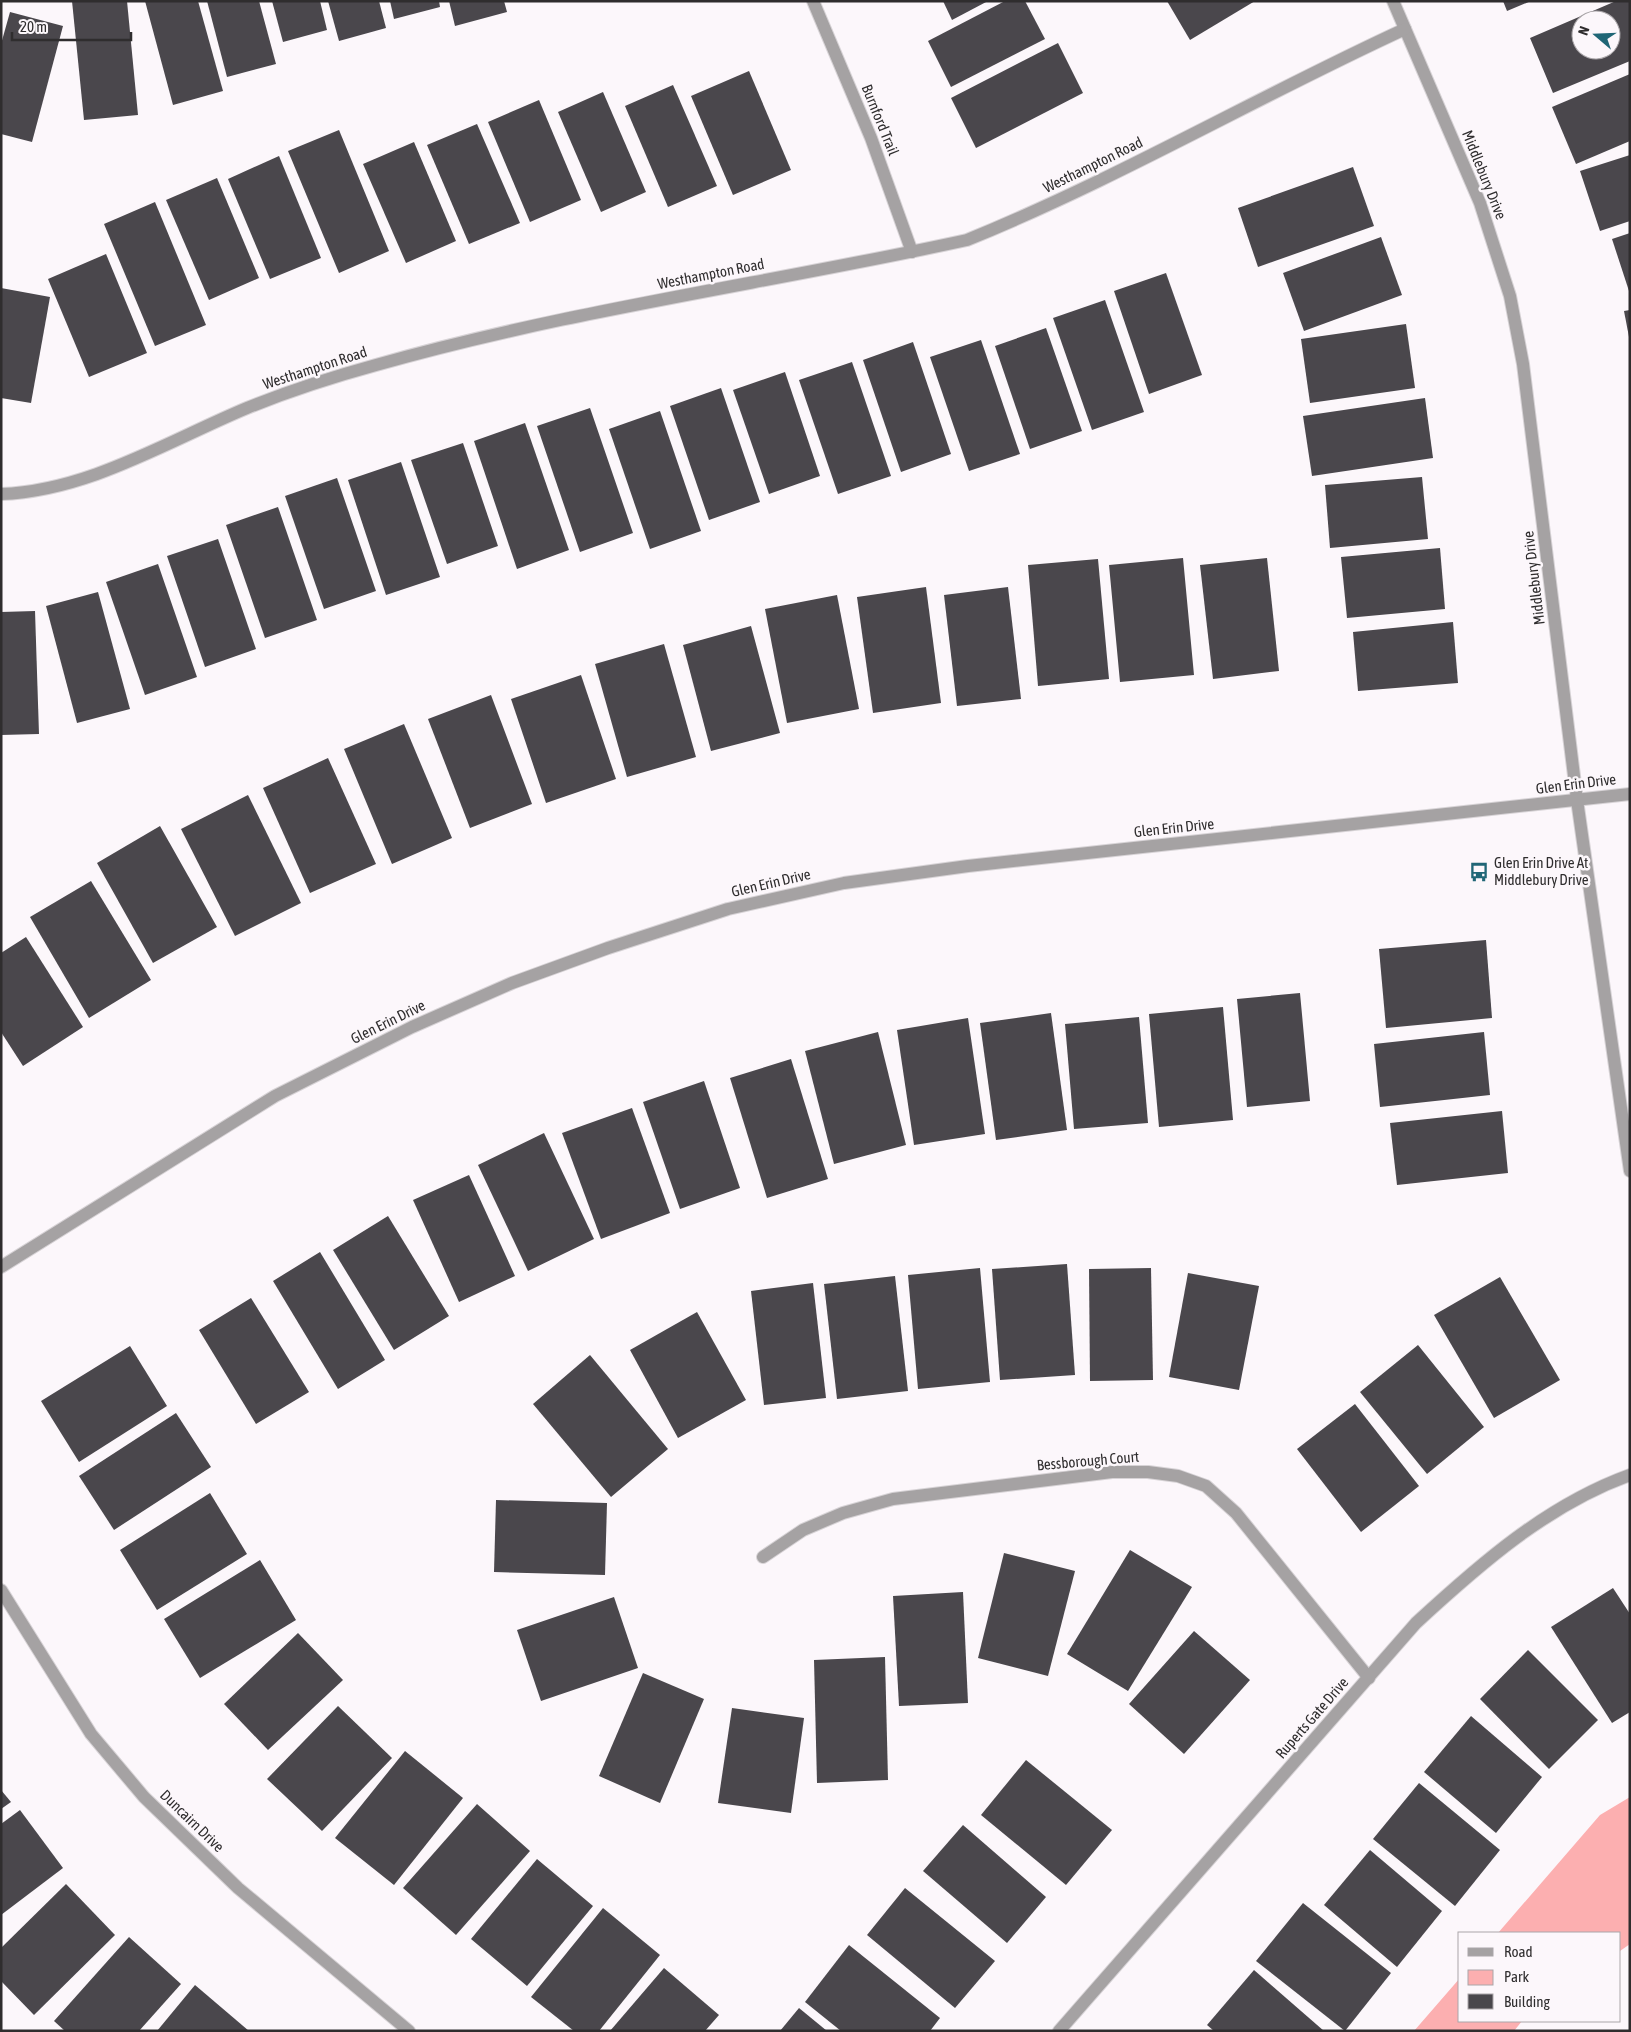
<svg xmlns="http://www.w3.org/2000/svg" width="1631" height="2032" viewBox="0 0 1631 2032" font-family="'Asap Condensed',sans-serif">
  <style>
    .green { fill: #fcafb0 }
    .building { fill: #4a474c; fill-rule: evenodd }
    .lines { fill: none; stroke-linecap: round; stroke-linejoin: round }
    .minor-casing { stroke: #d7d3d6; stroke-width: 14 }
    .minor { stroke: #a5a2a3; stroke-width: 12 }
    .labels { text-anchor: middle; stroke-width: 5; stroke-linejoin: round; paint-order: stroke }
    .street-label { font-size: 15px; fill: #2f2d2e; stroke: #fcf7fb }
    .poi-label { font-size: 15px; fill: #2f2d2e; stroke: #fcf7fb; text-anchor: start }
  </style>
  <rect width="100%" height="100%" fill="#fcf7fb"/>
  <g class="green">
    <polygon points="1630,1797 1630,1944 1620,1951 1620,1933 1498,1933 1600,1815"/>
    <polygon points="1460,1978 1460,2021 1522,2021 1514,2031 1414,2031"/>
  </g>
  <g class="building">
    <polygon points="72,1 127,1 138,115 84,120"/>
    <polygon points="145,1 198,1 223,91 173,105"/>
    <polygon points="207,1 259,1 276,64 227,77"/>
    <polygon points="272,1 320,1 327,30 283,42"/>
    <polygon points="328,1 379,1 386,28 339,41"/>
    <polygon points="390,1 439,1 440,7 394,19"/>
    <polygon points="449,1 504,1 507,12 455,26"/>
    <polygon points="943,1 988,1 952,20"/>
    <polygon points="1005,1 1025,1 1045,39 951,87 928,41"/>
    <polygon points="1167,1 1255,1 1190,40"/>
    <polygon points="1503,1 1531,1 1507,11"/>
    <path d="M 1616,1 L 1630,2 L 1630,61 L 1553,93 L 1530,38 ZM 1581,20 L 1611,20 L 1611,50 L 1581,50 Z"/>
    <polygon points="10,12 63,26 32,142 1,134 1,44"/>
    <polygon points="1058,43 1083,93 976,148 951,98"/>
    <polygon points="749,71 791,170 733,195 691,96"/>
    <polygon points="1630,74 1630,141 1576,164 1552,107"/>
    <polygon points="673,85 717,186 668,207 625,106"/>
    <polygon points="603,92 646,192 601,212 558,112"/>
    <polygon points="539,100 581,200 530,222 488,122"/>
    <polygon points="477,124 520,223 469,244 427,145"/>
    <polygon points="339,130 389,251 339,273 288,151"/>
    <polygon points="414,142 456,241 406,263 363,164"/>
    <polygon points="1630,155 1630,221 1600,231 1580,171"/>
    <polygon points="279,156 321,258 270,279 228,179"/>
    <polygon points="1353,167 1374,226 1258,267 1238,208"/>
    <polygon points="217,178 259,278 209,300 166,200"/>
    <polygon points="155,202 206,325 155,346 104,224"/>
    <polygon points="1630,233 1630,291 1629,291 1612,239"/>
    <polygon points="1381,237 1402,295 1304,331 1283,273"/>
    <polygon points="106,254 147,353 89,377 48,279"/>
    <polygon points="1166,273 1202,375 1149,394 1114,291"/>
    <polygon points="1,288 50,297 31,403 1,398"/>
    <polygon points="1105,300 1144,412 1092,430 1053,318"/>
    <polygon points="1630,310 1630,336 1629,337 1624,311"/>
    <polygon points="1406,324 1415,388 1310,403 1301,339"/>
    <polygon points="1046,328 1082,431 1030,449 995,346"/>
    <polygon points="981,340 1020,454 969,471 930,357"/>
    <polygon points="913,342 951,454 901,472 863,360"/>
    <polygon points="852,362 891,476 838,494 799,380"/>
    <polygon points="785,372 820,476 769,494 733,390"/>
    <polygon points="721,388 760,502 709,520 670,406"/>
    <polygon points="1425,398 1433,458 1312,476 1303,416"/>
    <polygon points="590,408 633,533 580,552 537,426"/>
    <polygon points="660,411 701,531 650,549 609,429"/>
    <polygon points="525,423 569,550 517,569 474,441"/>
    <polygon points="463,443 498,546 447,564 411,460"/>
    <polygon points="401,462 440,577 386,595 348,480"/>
    <polygon points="1422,477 1428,539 1330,548 1325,485"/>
    <polygon points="337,478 376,591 324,609 285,496"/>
    <polygon points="278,507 317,620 265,638 226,525"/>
    <polygon points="218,539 256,649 205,667 167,556"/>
    <polygon points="1440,548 1445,609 1347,618 1341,557"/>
    <polygon points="1183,558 1194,675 1120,682 1109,565"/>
    <polygon points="1267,558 1279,671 1213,679 1200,565"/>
    <polygon points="1098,559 1109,679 1038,686 1028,565"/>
    <polygon points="158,564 197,677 145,695 106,582"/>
    <polygon points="926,587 941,703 873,713 857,597"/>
    <polygon points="1008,587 1021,699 957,706 944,595"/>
    <polygon points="98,592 130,709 77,723 46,606"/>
    <polygon points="837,595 859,709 787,723 765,609"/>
    <polygon points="35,611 39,734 1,735 1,612"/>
    <polygon points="1453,622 1458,683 1358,691 1353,632"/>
    <polygon points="751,626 780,733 711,751 683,645"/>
    <polygon points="664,644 696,757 627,777 595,664"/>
    <polygon points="581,675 616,779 546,803 511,699"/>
    <polygon points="491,695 532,804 470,828 428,719"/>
    <polygon points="404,724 452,838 392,864 344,749"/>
    <polygon points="328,758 376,864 310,893 263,788"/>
    <polygon points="248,795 301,903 235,936 181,829"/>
    <polygon points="160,826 217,927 153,963 97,863"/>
    <polygon points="91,881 151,980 89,1018 30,917"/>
    <polygon points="26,937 83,1027 23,1066 1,1032 1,953"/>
    <polygon points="1486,940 1492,1018 1386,1028 1379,949"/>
    <polygon points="1300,993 1310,1101 1247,1107 1237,999"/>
    <polygon points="1223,1007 1233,1120 1159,1127 1149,1014"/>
    <polygon points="1051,1013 1067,1130 996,1140 980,1023"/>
    <polygon points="1139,1017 1148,1123 1074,1129 1065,1024"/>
    <polygon points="968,1018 985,1134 914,1145 897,1030"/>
    <polygon points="878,1032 906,1145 834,1164 805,1051"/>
    <polygon points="1484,1032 1490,1095 1380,1107 1374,1044"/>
    <polygon points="791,1059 828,1179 767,1198 730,1078"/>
    <polygon points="704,1081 740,1188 680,1209 643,1102"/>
    <polygon points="632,1108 670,1213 601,1239 562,1133"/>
    <polygon points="1502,1111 1508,1173 1397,1185 1390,1123"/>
    <polygon points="544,1133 594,1239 528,1271 478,1165"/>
    <polygon points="469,1175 515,1276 459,1302 413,1200"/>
    <polygon points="388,1216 449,1316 394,1350 333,1250"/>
    <polygon points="320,1252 385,1360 338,1389 273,1281"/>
    <polygon points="1067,1264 1075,1375 1000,1380 992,1269"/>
    <polygon points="980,1268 990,1382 918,1389 908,1275"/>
    <polygon points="1151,1268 1153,1380 1090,1381 1089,1269"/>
    <polygon points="1188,1273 1259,1286 1239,1390 1169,1377"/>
    <polygon points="895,1276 908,1391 837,1399 824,1284"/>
    <polygon points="1500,1277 1560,1380 1494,1418 1434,1315"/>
    <polygon points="813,1283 826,1398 764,1405 751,1291"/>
    <polygon points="251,1298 309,1392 256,1424 199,1330"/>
    <polygon points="697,1312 746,1400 678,1438 630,1350"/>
    <polygon points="1418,1345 1484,1427 1427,1474 1360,1392"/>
    <polygon points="130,1346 167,1406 79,1462 41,1401"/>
    <polygon points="590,1355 668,1449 611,1497 533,1404"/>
    <polygon points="1355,1404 1419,1486 1361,1532 1297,1449"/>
    <polygon points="176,1413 211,1467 114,1530 79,1476"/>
    <polygon points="210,1493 247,1554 157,1610 120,1550"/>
    <polygon points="496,1500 607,1503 605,1575 494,1572"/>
    <polygon points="1130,1550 1192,1587 1128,1691 1067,1654"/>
    <polygon points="1004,1553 1075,1571 1048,1676 978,1658"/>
    <polygon points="260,1560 296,1620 200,1678 164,1619"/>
    <polygon points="1613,1588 1630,1614 1630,1712 1612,1723 1551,1627"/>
    <polygon points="963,1592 968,1703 899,1706 893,1596"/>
    <polygon points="614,1597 638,1668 541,1701 517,1630"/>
    <polygon points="1194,1631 1250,1680 1184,1754 1129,1704"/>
    <polygon points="298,1633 343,1680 268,1750 224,1704"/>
    <polygon points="1528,1650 1598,1720 1549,1769 1480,1699"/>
    <polygon points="885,1657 888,1780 817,1783 814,1660"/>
    <polygon points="643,1673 704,1699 660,1803 599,1776"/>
    <polygon points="338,1706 392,1758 322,1831 267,1779"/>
    <polygon points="732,1708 804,1718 791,1813 718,1803"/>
    <polygon points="1471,1716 1542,1777 1496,1833 1424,1772"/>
    <polygon points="405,1751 463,1798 394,1885 335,1838"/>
    <polygon points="1026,1760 1112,1830 1066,1885 981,1815"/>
    <polygon points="1419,1783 1500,1850 1455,1906 1373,1839"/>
    <polygon points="1,1790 11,1802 1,1809"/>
    <polygon points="477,1804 530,1851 456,1935 403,1888"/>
    <polygon points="20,1810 63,1868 1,1915 1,1824"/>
    <polygon points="963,1825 1046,1897 1007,1943 923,1871"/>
    <polygon points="1370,1850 1442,1911 1397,1967 1324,1905"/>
    <polygon points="537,1859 593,1906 527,1986 471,1939"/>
    <polygon points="66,1884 115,1935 34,2015 1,1981 1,1948"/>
    <polygon points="905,1888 995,1961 955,2008 867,1935"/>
    <polygon points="1303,1903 1391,1973 1345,2031 1256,1961"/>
    <polygon points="603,1908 660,1955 599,2031 574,2031 531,1997"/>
    <polygon points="129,1937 181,1984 139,2031 65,2031 54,2021"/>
    <polygon points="849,1945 940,2018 930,2031 841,2031 805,2002"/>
    <polygon points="664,1968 719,2015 705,2031 610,2031"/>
    <polygon points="1254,1970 1324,2031 1214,2031 1207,2025"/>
    <polygon points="195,1985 249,2031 157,2031"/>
    <polygon points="799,2008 827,2031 780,2031"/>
  </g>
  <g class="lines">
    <defs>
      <g id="minor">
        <polyline points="813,1 871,138 912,252"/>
        <polyline points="1393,1 1480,203 1510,296 1523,364 1577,800 1630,1171"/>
        <path d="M 1,494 C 88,491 168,441 247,408 C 289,391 332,377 376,365 C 569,310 770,283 967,240 C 1117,179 1257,97 1405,29"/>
        <polyline points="1,1267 275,1096 412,1027 512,983 608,948 728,909 844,883 968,866 1630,794"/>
        <polyline points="763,1557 803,1530 843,1513 893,1499 1112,1472 1148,1472 1178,1476 1206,1486 1236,1513 1369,1678"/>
        <polyline points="1,1590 91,1734 144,1797 238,1888 409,2031"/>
        <path d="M 1059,2031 L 1416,1623 C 1480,1564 1547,1505 1630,1475"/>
      </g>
    </defs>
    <use href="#minor" class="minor-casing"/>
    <use href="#minor" class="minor"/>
  </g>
  <defs>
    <symbol id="bus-bare" viewBox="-9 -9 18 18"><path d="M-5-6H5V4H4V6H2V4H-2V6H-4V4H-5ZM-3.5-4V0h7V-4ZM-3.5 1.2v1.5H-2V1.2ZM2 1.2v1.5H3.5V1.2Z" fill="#206676" stroke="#fcf7fb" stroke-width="2.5" paint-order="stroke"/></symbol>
  </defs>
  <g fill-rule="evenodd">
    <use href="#bus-bare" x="1465" y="858" width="28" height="28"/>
  </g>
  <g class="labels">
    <g class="street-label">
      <text transform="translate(880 120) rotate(68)" y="5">Burnford Trail</text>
      <text transform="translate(1093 165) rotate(-26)" y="5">Westhampton Road</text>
      <text transform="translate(1484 175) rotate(68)" y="5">Middlebury Drive</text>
      <text transform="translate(711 274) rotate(-11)" y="5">Westhampton Road</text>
      <text transform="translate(315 368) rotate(-18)" y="5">Westhampton Road</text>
      <text transform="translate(1534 578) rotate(-97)" y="5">Middlebury Drive</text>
      <text transform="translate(1576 784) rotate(-7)" y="5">Glen Erin Drive</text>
      <text transform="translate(1174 828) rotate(-6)" y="5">Glen Erin Drive</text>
      <text transform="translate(771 883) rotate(-13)" y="5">Glen Erin Drive</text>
      <text transform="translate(388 1022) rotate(-26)" y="5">Glen Erin Drive</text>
      <text transform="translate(1088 1461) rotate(-5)" y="5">Bessborough Court</text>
      <text transform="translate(1312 1718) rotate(-49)" y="5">Ruperts Gate Drive</text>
      <text transform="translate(192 1821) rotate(44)" y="5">Duncairn Drive</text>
    </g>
    <g class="poi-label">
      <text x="1494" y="868">Glen Erin Drive At<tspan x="1494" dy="17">Middlebury Drive</tspan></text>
    </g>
  </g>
  <rect width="1631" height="2032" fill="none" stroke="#2f2d2e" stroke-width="5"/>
  <rect x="1458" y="1932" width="162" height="90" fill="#fcf7fb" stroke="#aaa6a9"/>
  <rect x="1468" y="1948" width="25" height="8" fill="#a5a2a3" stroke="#aaa6a9"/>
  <text x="1504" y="1957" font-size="15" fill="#2f2d2e">Road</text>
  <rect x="1468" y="1970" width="25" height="15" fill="#fcafb0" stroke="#aaa6a9"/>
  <text x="1504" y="1982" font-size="15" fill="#2f2d2e">Park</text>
  <rect x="1468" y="1994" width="25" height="15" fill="#4a474c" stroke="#aaa6a9"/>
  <text x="1504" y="2007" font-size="15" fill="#2f2d2e">Building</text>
  <g transform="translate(1596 35) rotate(289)"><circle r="24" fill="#fcf7fb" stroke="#aaa6a9"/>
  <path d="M0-4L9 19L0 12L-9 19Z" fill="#206676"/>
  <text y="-8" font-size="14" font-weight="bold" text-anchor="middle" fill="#2f2d2e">N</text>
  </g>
  <path d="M12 32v8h119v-8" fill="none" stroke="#2f2d2e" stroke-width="2.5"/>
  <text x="20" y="32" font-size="15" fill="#2f2d2e" stroke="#fcf7fb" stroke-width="4" paint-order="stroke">20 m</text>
</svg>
